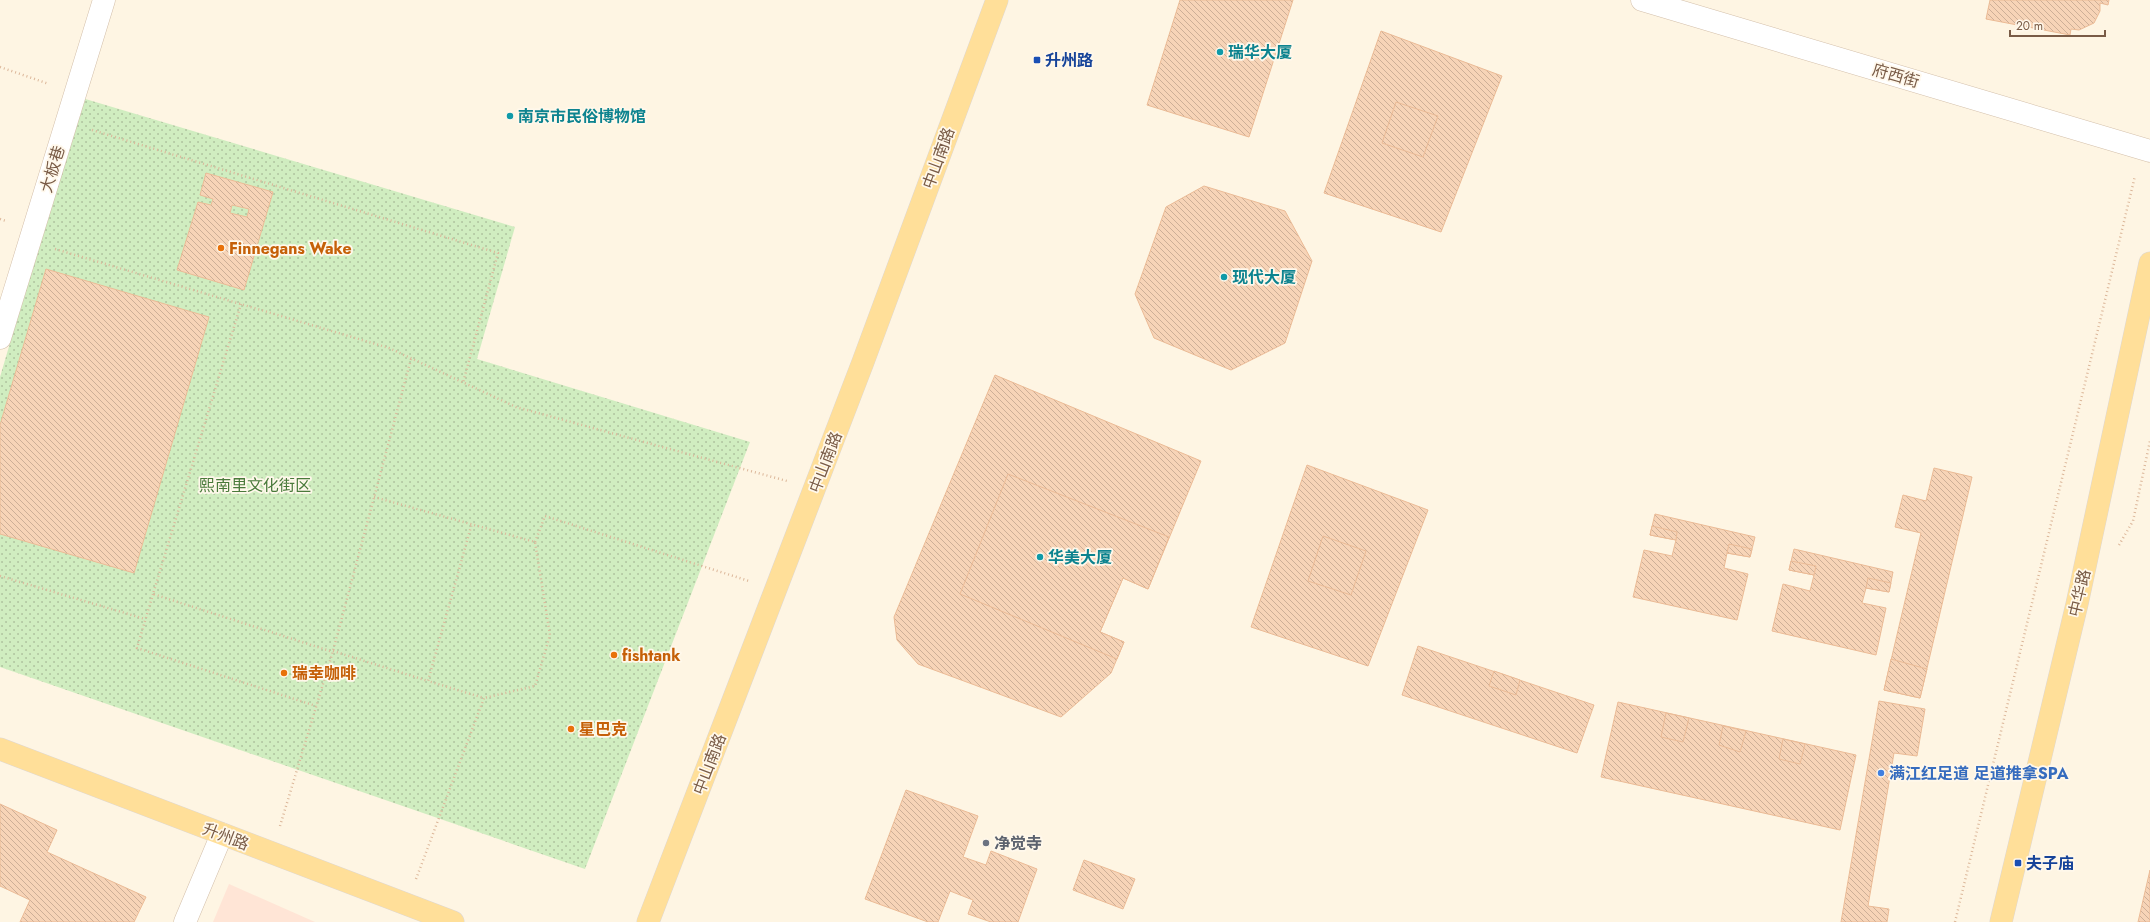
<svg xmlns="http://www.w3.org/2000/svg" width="2150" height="922" viewBox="0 0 2150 922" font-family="Jost,'Noto Sans SC',sans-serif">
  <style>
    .commercial { fill: #ffe5d6 }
    .park { fill: url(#park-dots) }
    .building { fill: url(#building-back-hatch); stroke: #ebbb96; fill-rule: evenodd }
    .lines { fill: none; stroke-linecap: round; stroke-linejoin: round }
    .minor-casing { stroke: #d3bfaa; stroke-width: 23 }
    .major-casing { stroke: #dfd8d3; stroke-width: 23 }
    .path { stroke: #dcb79a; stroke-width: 2.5; stroke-dasharray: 1 3; stroke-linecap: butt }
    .minor { stroke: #fff; stroke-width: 22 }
    .major { stroke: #ffdf99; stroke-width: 22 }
    .culture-dot { fill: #0f9aa8; stroke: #fff8eb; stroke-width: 1.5 }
    .transit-dot { fill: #1a4fb4; stroke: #fff8eb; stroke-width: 1.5 }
    .food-dot { fill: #e8710a; stroke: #fff8eb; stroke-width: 1.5 }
    .shop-dot { fill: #3f7fe0; stroke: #fff8eb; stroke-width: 1.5 }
    .worship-dot { fill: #6b7280; stroke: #fff8eb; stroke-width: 1.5 }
    .labels { text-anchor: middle; stroke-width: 3.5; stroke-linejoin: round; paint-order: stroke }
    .culture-label { font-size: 16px; font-weight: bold; fill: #0d838f; stroke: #fff8eb; text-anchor: start }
    .transit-label { font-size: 16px; font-weight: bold; fill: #164399; stroke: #fff8eb; text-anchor: start }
    .street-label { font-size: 16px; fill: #795b46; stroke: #fff8eb }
    .food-label { font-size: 16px; font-weight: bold; fill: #c56008; stroke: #fff8eb; text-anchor: start }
    .park-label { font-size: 16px; fill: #497a3a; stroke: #fff8eb }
    .shop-label { font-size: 16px; font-weight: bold; fill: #366cbe; stroke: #fff8eb; text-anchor: start }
    .worship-label { font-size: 16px; font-weight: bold; fill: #5b616d; stroke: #fff8eb; text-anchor: start }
  </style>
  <defs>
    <pattern id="park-dots" width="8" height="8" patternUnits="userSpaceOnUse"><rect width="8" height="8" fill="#d0edc0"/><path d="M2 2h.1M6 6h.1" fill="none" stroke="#aec39e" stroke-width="1.8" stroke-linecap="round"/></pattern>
    <pattern id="building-back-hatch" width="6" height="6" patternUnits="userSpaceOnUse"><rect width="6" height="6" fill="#f7d4b7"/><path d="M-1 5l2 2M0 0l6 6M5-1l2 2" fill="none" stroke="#cdaf97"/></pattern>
  </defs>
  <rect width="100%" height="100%" fill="#fef5e3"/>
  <polygon class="commercial" points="229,884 315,922 213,922"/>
  <polygon class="park" points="82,98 515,227 477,359 750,442 585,869 0,667 0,377"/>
  <g class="building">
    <polygon points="1180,0 1293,0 1249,137 1147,105"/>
    <polygon points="1990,0 2109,0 2108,5 2100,3 2100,11 2094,23 2079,30 2071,29 2070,35 1986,19"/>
    <polygon points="1381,31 1502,76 1441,232 1324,193"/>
    <polygon points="1396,102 1438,116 1423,157 1382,143"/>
    <path d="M 206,173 L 273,192 L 244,290 L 177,270 L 198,202 L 211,205 L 213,199 L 200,195 ZM 232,205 L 249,209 L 247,217 L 230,213 Z"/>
    <polygon points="1204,186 1285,211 1312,261 1285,343 1231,370 1154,338 1135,294 1166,207"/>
    <polygon points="46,269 209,317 134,573 0,534 0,425"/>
    <polygon points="995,375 1201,461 1148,589 1123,578 1100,632 1124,642 1111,673 1061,717 918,664 897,640 894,617"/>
    <polygon points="1307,465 1428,510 1368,666 1251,627"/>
    <polygon points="1934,468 1972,477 1920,698 1884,690 1921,533 1895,527 1903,495 1926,501"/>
    <polygon points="1008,474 1169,537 1148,589 1123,578 1100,632 1124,642 1117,659 960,594"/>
    <polygon points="1655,514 1755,537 1750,557 1727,553 1724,568 1748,574 1737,620 1633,597 1644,550 1672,556 1676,540 1650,535"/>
    <polygon points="1652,526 1677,532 1676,540 1650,535"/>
    <polygon points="1323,536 1366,551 1351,595 1308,581"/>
    <polygon points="1729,544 1752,549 1750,557 1727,553"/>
    <polygon points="1794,549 1893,572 1889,592 1866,588 1862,603 1886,608 1876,655 1772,631 1783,584 1810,591 1814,575 1789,570"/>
    <polygon points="1791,561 1816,566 1814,575 1789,570"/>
    <polygon points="1868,578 1891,583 1889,592 1866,588"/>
    <polygon points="1418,646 1594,705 1577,753 1402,695"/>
    <polygon points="1891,659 1927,669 1920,698 1884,690"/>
    <polygon points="1494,671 1520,680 1516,695 1489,686"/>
    <polygon points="1879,701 1925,709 1917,756 1894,753 1868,906 1889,909 1887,922 1841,922"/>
    <polygon points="1618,702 1856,755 1840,830 1601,777"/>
    <polygon points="1666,713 1689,718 1683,742 1661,737"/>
    <polygon points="1723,726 1746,731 1740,752 1719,745"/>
    <polygon points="1783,739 1805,744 1800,764 1779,759"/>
    <polygon points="906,790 978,816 963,857 986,865 991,851 1037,869 1018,922 991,922 968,914 973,900 950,891 938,922 928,922 865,899"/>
    <polygon points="0,804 57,830 47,852 146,897 134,922 20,922 30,900 0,886"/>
    <polygon points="1084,860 1135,879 1123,909 1073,890"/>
    <polygon points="2150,870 2150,922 2138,922"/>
  </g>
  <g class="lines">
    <defs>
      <g id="minor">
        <polyline points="1642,0 2150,151"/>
        <polyline points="0,338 104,0"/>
        <polyline points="185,922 222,834"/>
      </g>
      <g id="major">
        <polyline points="0,749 453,922"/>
        <polyline points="648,922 863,362 997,0"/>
        <polyline points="2001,922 2077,604 2150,263"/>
      </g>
    </defs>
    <use href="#minor" class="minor-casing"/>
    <use href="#major" class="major-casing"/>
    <g class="path">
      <polyline points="0,67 49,84"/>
      <polyline points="92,130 498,253 463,383"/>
      <polyline points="0,219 6,221"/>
      <polyline points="55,249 389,348 516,407 787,481"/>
      <polyline points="241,304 153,594 333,652"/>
      <polyline points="374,497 535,542 550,635 535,686 484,698"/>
      <polyline points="535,542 545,516 749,581"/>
      <polyline points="2119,545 2133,521 2150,441"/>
      <polyline points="0,576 145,619"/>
      <polyline points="153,594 137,648 316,706"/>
      <polyline points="333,651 428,681 472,523"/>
      <polyline points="280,826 333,651 411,359"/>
      <polyline points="416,879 484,698 428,681"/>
      <polyline points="1955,922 2135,176"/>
    </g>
    <use href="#minor" class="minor"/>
    <use href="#major" class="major"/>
  </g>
  <g class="culture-dot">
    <circle cx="1220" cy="52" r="4"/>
    <circle cx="510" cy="116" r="4"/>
    <circle cx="1224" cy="277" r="4"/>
    <circle cx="1040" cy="557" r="4"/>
  </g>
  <g class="transit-dot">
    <rect x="1033" y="56" width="8" height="8" rx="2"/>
    <rect x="2014" y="859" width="8" height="8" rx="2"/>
  </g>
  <g class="food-dot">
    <circle cx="221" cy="248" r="4"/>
    <circle cx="614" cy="655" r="4"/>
    <circle cx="284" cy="673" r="4"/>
    <circle cx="571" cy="729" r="4"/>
  </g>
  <circle class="shop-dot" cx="1881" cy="773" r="4"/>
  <circle class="worship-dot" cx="986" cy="843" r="4"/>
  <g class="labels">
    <g class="culture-label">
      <text x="1228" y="58">瑞华大厦</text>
      <text x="518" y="122">南京市民俗博物馆</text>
      <text x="1232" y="283">现代大厦</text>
      <text x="1048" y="563">华美大厦</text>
    </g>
    <g class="transit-label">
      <text x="1045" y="66">升州路</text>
      <text x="2026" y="869">夫子庙</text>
    </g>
    <g class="street-label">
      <text transform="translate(1896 75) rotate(16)" y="6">府西街</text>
      <text transform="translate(938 158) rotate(-70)" y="6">中山南路</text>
      <text transform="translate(52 169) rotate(-73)" y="6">大板巷</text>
      <text transform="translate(825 462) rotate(-69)" y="6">中山南路</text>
      <text transform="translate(2079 593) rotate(-77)" y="6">中华路</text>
      <text transform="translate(709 764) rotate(-69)" y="6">中山南路</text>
      <text transform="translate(226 836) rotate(21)" y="6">升州路</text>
    </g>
    <g class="food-label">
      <text x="229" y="254">Finnegans Wake</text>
      <text x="622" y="661">fishtank</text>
      <text x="292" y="679">瑞幸咖啡</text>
      <text x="579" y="735">星巴克</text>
    </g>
    <g class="park-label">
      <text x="255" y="491">熙南里文化街区</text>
    </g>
    <g class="shop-label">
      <text x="1889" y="779">满江红足道 足道推拿SPA</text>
    </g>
    <g class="worship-label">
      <text x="994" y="849">净觉寺</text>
    </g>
  </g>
  <path d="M2010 30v6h95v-6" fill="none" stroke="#795b46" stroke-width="2"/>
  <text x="2016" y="30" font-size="12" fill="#795b46" stroke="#fff8eb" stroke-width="3" paint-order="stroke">20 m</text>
</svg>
